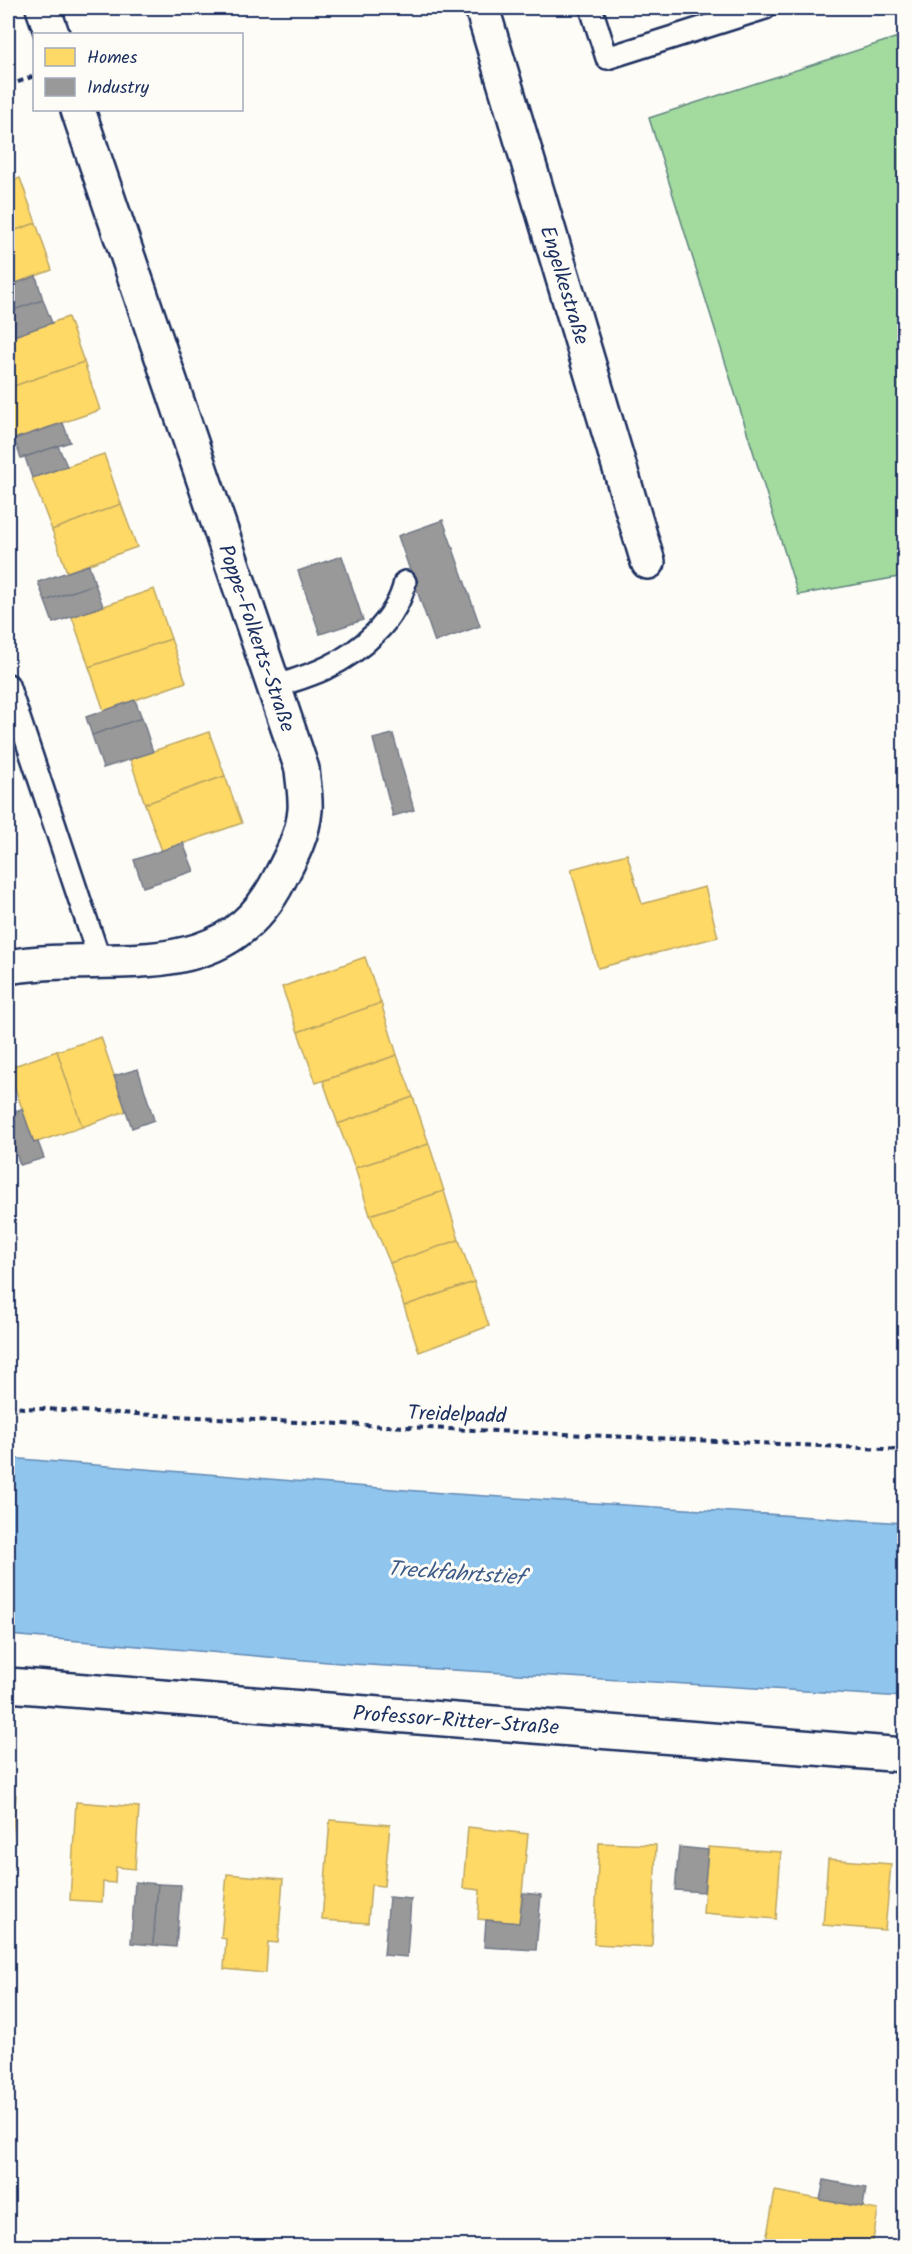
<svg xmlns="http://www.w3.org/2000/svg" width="912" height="2254" viewBox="0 0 912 2254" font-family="Kalam,sans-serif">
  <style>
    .green { fill: #a3da9e; stroke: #5f847e; stroke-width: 1.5 }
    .water { fill: #90c5ed; stroke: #6189b4; stroke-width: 1.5 }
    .homes { fill: #ffd966; stroke: #bba664; stroke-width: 1.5 }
    .industry { fill: #999; stroke: #737987; stroke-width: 1.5 }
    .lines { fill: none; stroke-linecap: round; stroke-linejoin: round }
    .lane-casing { stroke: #1b2f5e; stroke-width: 26 }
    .street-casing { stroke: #1b2f5e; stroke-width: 38 }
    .path { stroke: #1b2f5e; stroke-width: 4; stroke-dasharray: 6 4.5; stroke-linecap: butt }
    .lane { stroke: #fdfcf7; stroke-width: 21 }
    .street { stroke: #fdfcf7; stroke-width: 33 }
    .labels { text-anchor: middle; stroke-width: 6; stroke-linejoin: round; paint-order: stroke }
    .street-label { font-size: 21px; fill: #1b2f5e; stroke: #fdfcf7 }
    .water-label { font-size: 22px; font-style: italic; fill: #3e5c89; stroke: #fdfcf7 }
  </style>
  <rect width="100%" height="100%" fill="#fdfcf7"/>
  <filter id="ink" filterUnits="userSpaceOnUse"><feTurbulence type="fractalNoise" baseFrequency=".0167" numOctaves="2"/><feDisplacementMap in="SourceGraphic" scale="12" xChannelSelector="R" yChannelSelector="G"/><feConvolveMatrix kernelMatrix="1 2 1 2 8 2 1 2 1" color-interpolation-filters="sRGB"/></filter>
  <g filter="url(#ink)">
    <polygon class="green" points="904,35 904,576 798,595 649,118"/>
    <polygon class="water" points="8,1458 455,1494 904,1523 904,1697 352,1664 8,1635"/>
    <g class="homes">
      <polygon points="20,178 36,223 8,233 8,182"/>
      <polygon points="36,223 52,270 8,286 8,233"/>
      <polygon points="68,317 84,362 8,388 8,338"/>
      <polygon points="84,362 100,410 11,440 8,430 8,388"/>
      <polygon points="104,454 121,504 52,530 32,478"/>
      <polygon points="121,504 137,547 67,572 52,530"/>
      <polygon points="154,589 171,639 89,667 72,617"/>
      <polygon points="171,639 186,682 104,711 89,667"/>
      <polygon points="209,732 225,776 145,804 130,759"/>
      <polygon points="225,776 242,823 162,851 145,804"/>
      <polygon points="627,854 642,904 705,887 718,937 598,968 571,869"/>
      <polygon points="365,957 381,1003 298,1032 282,987"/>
      <polygon points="381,1003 397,1055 316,1083 298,1032"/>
      <polygon points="101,1037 126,1111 82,1127 57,1051"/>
      <polygon points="57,1051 82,1127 34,1143 8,1068"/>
      <polygon points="397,1055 413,1097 338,1124 323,1081"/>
      <polygon points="413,1097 429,1144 355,1168 338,1124"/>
      <polygon points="429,1144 444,1191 370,1215 355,1168"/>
      <polygon points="444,1191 459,1240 390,1263 370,1215"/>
      <polygon points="459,1240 474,1282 404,1306 390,1263"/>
      <polygon points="474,1282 489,1326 419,1352 404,1306"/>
      <polygon points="8,1794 16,1795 10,1859 8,1858"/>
      <polygon points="76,1802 139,1807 135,1869 116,1867 115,1883 103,1882 102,1902 70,1900"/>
      <polygon points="330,1820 390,1825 384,1886 371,1885 368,1923 322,1920"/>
      <polygon points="468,1827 528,1834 519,1923 478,1919 480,1890 463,1888"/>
      <polygon points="599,1843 656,1845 652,1947 594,1944"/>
      <polygon points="708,1847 781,1852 776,1919 703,1913"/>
      <polygon points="828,1859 891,1864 885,1930 823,1925"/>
      <polygon points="227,1874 283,1879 278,1943 268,1942 266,1973 224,1969 226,1939 221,1938"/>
      <polygon points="775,2191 878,2210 872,2246 765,2246"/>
    </g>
    <g class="industry">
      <polygon points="36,276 43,300 8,312 8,286"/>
      <polygon points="43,300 52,323 8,338 8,312"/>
      <polygon points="63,423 70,442 21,458 14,439"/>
      <polygon points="58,446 67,466 32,478 25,457"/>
      <polygon points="443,520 480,626 435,642 398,536"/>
      <polygon points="342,556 363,620 320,634 298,571"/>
      <polygon points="89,565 95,584 45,601 38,582"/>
      <polygon points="95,584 103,606 53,623 45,601"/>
      <polygon points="135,700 142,718 92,735 86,717"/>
      <polygon points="142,718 153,752 103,768 92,735"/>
      <polygon points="393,734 414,810 393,816 373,739"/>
      <polygon points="183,843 194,871 143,887 134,860"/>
      <polygon points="138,1069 154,1120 132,1128 114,1076"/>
      <polygon points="22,1109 34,1143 38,1142 44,1158 20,1165 8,1130 8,1114"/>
      <polygon points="679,1847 708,1850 704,1892 675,1890"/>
      <polygon points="135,1882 158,1884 153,1945 131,1943"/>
      <polygon points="158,1884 181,1885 176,1947 153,1945"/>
      <polygon points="523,1893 541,1895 536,1950 484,1947 486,1920 519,1923"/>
      <polygon points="389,1897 411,1899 407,1957 384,1955"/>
      <polygon points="824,2180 866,2188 863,2207 820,2200"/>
    </g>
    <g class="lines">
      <defs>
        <g id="lane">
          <polyline points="591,8 607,58 765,8"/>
          <polyline points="8,685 100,961"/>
          <path d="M 274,687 C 291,681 310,676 326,668 C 360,652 397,620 405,582"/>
        </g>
        <g id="street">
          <polyline points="43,8 52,34"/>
          <polyline points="482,8 648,562"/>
          <path d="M 8,967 C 108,949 223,992 280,878 C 291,857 303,835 305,810 C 306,797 303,782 302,769 L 78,110"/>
          <polyline points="8,1685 904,1755"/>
        </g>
      </defs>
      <use href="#lane" class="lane-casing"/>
      <use href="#street" class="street-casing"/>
      <g class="path">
        <polyline points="8,86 34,76"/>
        <path d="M 8,1407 C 306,1424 606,1435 904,1450"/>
      </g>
      <use href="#lane" class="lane"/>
      <use href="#street" class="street"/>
    </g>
  </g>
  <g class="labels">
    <g class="street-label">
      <text transform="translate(565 285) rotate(73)" y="7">Engelkestraße</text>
      <text transform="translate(257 638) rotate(71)" y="7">Poppe-Folkerts-Straße</text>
      <text transform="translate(457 1414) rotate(2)" y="7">Treidelpadd</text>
      <text transform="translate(456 1720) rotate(4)" y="7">Professor-Ritter-Straße</text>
    </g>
    <g class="water-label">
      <text transform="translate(456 1572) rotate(4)" y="8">Treckfahrtstief</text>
    </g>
  </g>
  <rect width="912" height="2254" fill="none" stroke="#fdfcf7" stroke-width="30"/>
  <rect x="15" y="15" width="882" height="2224" fill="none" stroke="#1b2f5e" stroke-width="2" filter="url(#ink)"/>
  <rect x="33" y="33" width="210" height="78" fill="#fdfcf7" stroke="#a3aaba" stroke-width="1.5"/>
  <rect x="45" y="48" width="30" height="18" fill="#ffd966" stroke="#a3aaba" stroke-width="1.5"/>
  <text x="87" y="63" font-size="18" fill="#1b2f5e">Homes</text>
  <rect x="45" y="78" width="30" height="18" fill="#999999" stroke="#a3aaba" stroke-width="1.5"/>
  <text x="87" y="93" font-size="18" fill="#1b2f5e">Industry</text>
</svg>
